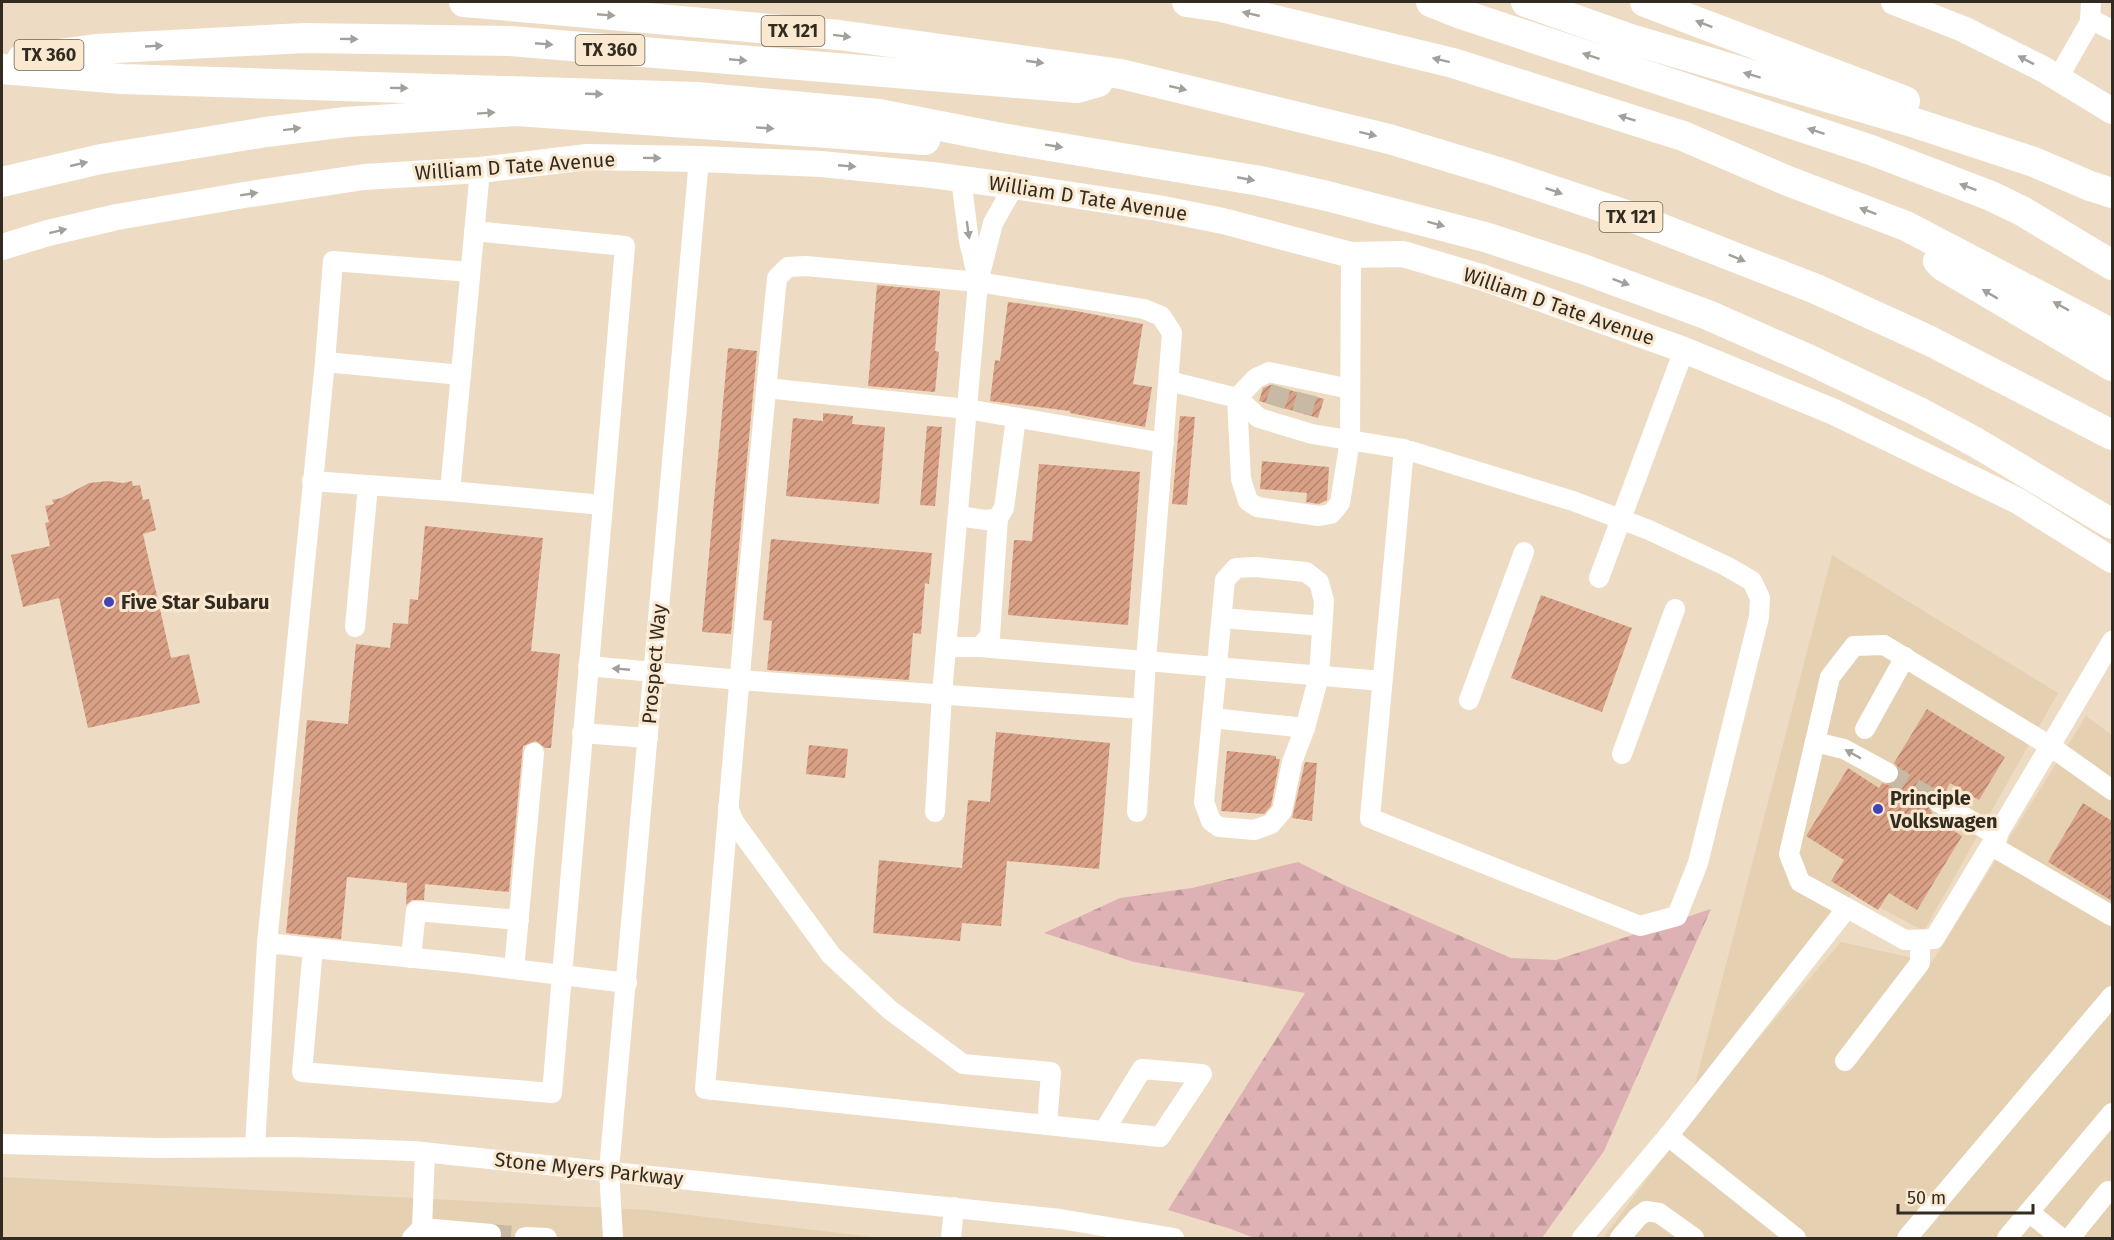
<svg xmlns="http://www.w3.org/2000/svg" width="2114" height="1240" viewBox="0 0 2114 1240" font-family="'Fira Sans',sans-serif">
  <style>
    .built { fill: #e5d1b2 }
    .forest { fill: url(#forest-firs) }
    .building { fill: url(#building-hatch) }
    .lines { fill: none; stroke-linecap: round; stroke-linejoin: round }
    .minor-tunnel { stroke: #c7b9a3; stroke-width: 20; stroke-dasharray: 20 10; stroke-linecap: butt }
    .minor { stroke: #fff; stroke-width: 20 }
    .major { stroke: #fff; stroke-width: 26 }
    .highway { stroke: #fff; stroke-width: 30 }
    .oneway { fill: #a2a09b }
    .poi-dot { fill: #4143b7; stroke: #fae9d0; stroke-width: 2 }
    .labels { text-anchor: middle; stroke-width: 6; stroke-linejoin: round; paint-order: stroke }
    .shield { fill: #fae9d0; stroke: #6d6456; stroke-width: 1.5 }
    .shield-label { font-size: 18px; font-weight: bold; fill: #312b21 }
    .street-label { font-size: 20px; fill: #312b21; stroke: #fae9d0 }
    .poi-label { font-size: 20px; font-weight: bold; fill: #312b21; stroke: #fae9d0; text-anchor: start }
  </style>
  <defs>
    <pattern id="forest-firs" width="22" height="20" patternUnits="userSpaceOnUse" patternTransform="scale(1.5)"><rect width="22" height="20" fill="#deb1b4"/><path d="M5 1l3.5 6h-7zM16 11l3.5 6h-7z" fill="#bf989a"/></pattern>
    <pattern id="building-hatch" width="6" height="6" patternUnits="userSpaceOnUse" patternTransform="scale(1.5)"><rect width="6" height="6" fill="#daa086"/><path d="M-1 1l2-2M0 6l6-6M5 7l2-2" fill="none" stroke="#b1836d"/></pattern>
  </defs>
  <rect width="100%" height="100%" fill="#eddcc3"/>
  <g class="built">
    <polygon points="1832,555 2058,693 1924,931 1852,893 1694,1088"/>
    <polygon points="2086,716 2112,735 2112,1238 1603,1238 1710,1095 1841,942 1932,962"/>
    <polygon points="2,1177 648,1210 882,1238 2,1238"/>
  </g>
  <polygon class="forest" points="1298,862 1344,885 1511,958 1556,960 1711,909 1604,1151 1542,1238 1254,1238 1231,1229 1168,1210 1305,993 1134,962 1044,933 1120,898 1192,888"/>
  <g class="building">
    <polygon points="877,285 940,291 935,351 939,352 935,392 868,386"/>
    <polygon points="1008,302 1076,311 1143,324 1133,384 1152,387 1145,427 1070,413 1070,411 990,401 995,360 1000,361"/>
    <polygon points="728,348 757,351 731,634 702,632"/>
    <polygon points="1270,385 1324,399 1318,418 1259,401 1263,388"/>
    <polygon points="823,413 853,416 852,424 885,427 879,504 786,496 793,418 823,421"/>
    <polygon points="1180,416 1195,417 1187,505 1172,504"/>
    <polygon points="927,426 942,427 935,506 920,505"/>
    <polygon points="1262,461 1329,467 1327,500 1319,504 1306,502 1307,493 1260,489"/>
    <polygon points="1039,464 1140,472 1128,625 1008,615 1014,540 1032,541"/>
    <polygon points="108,481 123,483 132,481 133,486 140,485 143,500 149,499 156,530 143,534 171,658 189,654 200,703 88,728 59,598 23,607 11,555 50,546 45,523 49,522 45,506 54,504 52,500 61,498 89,483"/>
    <polygon points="425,526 543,538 531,651 560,654 551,748 545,748 536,741 523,746 509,892 425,884 424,900 412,900 406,905 407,883 347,877 341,939 286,933 307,720 348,724 356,644 390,648 393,623 408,624 410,599 418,600"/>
    <polygon points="771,539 932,553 929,584 925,583 921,634 913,633 909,680 767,670 772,621 763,620"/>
    <polygon points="1541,595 1632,628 1602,712 1511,678"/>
    <polygon points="1927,709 2005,757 1979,800 1950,783 1945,792 1937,790 1928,796 1926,803 1932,812 1930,816 1962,836 1917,910 1889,893 1878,910 1831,881 1844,860 1806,836 1848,768 1879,788 1882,783 1889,785 1895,783 1900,773 1898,767 1894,763"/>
    <polygon points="996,732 1110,743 1099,869 1007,861 1001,926 962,923 960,941 873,933 879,860 962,868 968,800 990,802"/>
    <polygon points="809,745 848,749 845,778 806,774"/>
    <polygon points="1227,751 1276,756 1276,759 1280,759 1271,806 1264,814 1221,811"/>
    <polygon points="1305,762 1317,763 1312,821 1292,818"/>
    <polygon points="2083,803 2112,821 2112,901 2048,862"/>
  </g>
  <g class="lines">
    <g class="minor-tunnel">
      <polyline points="1275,406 1281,387"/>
      <polyline points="1302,413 1307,394"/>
      <polyline points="1888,773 1938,802"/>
      <polyline points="491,1234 525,1237"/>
    </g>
    <g class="minor">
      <polyline points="2090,19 2112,30"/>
      <polyline points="2058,78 2090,22 2091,2"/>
      <polyline points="480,170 450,491 603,505 562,975 627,983"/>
      <polyline points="961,179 969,241 978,279"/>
      <polyline points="474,231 625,246 603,505"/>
      <polyline points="325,362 333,261 470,272"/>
      <polyline points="1169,381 1237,398 1259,418 1312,434 1404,449 1573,501 1649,530 1726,566 1752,581 1760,598 1759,617 1698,863 1677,916 1640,926 1370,818 1404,449"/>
      <polyline points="766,388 967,409 1164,443"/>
      <polyline points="1350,389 1269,372 1256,378 1237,398 1241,479 1248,501 1257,507 1319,516 1331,514 1340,503 1350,440 1351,255"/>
      <polyline points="312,481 450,491"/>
      <polyline points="958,516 986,520 998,518 1004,508 1016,418"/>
      <polygon points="1255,567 1306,572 1319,582 1324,601 1319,676 1305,728 1292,762 1282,811 1271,824 1254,830 1219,827 1211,821 1204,802 1225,580 1236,568"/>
      <polyline points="1599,578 1684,350"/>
      <polyline points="1222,618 1322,626"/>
      <polyline points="355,627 368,485"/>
      <path d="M 2112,641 C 2053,741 1995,840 1934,939 L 1905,940 L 1800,882 L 1789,854 L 1830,677 L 1854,646 L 1884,645 L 2050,746 L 2112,790"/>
      <polyline points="946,647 980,647 990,636 998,518"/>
      <polyline points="980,647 1382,681"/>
      <polyline points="588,666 739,680 1143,709"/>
      <polyline points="1469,700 1524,552"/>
      <polyline points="1212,718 1305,728"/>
      <polyline points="1865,729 1905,657"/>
      <polyline points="582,733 648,738"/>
      <polyline points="1815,742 1844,749 1888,773"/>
      <polyline points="1622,754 1675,609"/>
      <polyline points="1938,802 1998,836"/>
      <polyline points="728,807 734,822 831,955 890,1010 963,1064 1051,1072 1047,1125"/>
      <polyline points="935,812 942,694 978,282 993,223 1014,186"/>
      <polyline points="1992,846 2112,916"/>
      <polyline points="267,943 325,362 461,375"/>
      <polyline points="411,958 416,911 519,920"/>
      <polyline points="514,969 534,753"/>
      <polyline points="1845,1061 1920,963 1920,940"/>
      <path d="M 1104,1131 L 1142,1069 L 1202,1074 L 1160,1137 L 705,1089 C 727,819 750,548 777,278 L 788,267 L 806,266 L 978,282 L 1144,309 L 1161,316 L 1172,333 L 1146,661 L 1137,812"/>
      <polyline points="2,1144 156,1148 292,1147 413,1151 1060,1219 1174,1238"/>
      <polyline points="255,1146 267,943 313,948 302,1072 552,1093 562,975 465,963 313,948"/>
      <polyline points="2029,1212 2061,1238"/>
      <polyline points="422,1228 491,1234"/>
      <polyline points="525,1237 547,1238"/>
      <polyline points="412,1238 422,1228 425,1152"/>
      <polyline points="613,1238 609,1170 699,159"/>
      <polyline points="951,1238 954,1207"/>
      <polyline points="1582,1238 1668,1136"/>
      <polyline points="1620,1238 1638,1217 1646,1211 1659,1213 1694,1238"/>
      <polyline points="1796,1238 1668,1136 1847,908"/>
      <polyline points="1907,1238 2112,996"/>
      <polyline points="2007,1238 2112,1113"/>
      <polyline points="2070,1238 2108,1191"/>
    </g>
    <g class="major">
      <polyline points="1894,2 1963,29 2043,69 2112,111"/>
      <polyline points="2,247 48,233 117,217 244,195 364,177 480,170 587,157 699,159 821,164 932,175 1014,186 1158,208 1223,221 1351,255 1403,254 1484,278 1684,350 1834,412 2018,501 2112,560"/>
    </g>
    <g class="highway">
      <polyline points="464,2 839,35 1121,74 1389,139 1498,172 1629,216 1816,289 1930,341 2112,435"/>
      <polyline points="1187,2 1221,7 1453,63 1683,136 1788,181 1906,226 2112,334"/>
      <polyline points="1431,2 1461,14 1871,150 1991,196 2022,211 2112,265"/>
      <polyline points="1526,2 1630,39 1909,121 2034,162 2090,186 2112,193"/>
      <polyline points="1645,2 1905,101"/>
      <polyline points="22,59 96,49 304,38 510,41 1077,88 1098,82"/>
      <polyline points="2,69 122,79 696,97 879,114 996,137 1260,181 1327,196 1485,237 1583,269 1708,315 1812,361 1919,412 1975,442 2112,524"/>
      <polyline points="2,182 101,159 266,132 346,122 517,111 925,140"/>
      <polyline points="1938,261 1943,266 2112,366"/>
    </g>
  </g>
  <defs><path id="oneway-solid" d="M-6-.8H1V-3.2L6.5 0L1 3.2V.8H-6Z" transform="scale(1.5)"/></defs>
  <g class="oneway">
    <use href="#oneway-solid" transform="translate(1251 14) rotate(-167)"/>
    <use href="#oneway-solid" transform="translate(606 15) rotate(5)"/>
    <use href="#oneway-solid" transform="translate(1704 24) rotate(-159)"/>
    <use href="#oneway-solid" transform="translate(842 36) rotate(7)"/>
    <use href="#oneway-solid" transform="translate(349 39) rotate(1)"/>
    <use href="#oneway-solid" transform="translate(544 44) rotate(5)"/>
    <use href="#oneway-solid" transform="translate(154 46) rotate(-3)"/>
    <use href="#oneway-solid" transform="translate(1591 56) rotate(-162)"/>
    <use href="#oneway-solid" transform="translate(738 60) rotate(5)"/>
    <use href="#oneway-solid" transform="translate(1441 60) rotate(-166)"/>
    <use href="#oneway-solid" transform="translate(2026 60) rotate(-153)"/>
    <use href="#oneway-solid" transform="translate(1035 62) rotate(8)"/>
    <use href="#oneway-solid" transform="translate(1752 75) rotate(-163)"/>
    <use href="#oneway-solid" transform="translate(399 88) rotate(1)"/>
    <use href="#oneway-solid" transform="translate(1178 88) rotate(13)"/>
    <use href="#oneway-solid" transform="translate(594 94) rotate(2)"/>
    <use href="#oneway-solid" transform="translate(486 113) rotate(-4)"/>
    <use href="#oneway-solid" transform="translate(1627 118) rotate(-163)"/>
    <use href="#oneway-solid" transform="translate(765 128) rotate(4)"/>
    <use href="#oneway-solid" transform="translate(292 129) rotate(-7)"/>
    <use href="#oneway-solid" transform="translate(1816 131) rotate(-162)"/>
    <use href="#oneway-solid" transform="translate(1368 134) rotate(14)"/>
    <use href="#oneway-solid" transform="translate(1054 146) rotate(9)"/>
    <use href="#oneway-solid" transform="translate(652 158) rotate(1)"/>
    <use href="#oneway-solid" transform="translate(79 164) rotate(-13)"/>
    <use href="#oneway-solid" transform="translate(847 166) rotate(5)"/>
    <use href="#oneway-solid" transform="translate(1246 179) rotate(11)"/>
    <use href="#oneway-solid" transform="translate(1968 187) rotate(-159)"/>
    <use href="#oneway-solid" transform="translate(1554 191) rotate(19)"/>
    <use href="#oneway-solid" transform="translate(249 194) rotate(-9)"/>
    <use href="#oneway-solid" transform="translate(1868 211) rotate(-159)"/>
    <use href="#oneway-solid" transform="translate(1436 224) rotate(15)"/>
    <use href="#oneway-solid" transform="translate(968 230) rotate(82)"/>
    <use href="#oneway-solid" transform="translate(58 231) rotate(-14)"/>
    <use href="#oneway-solid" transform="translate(1737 258) rotate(22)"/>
    <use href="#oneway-solid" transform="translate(1621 282) rotate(20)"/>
    <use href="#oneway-solid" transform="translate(1990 294) rotate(-149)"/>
    <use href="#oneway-solid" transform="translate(2061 306) rotate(-151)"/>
    <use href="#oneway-solid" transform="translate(621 669) rotate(-175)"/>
    <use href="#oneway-solid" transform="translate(1853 754) rotate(-151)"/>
  </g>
  <g class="poi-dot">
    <circle cx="109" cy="602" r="6"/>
    <circle cx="1878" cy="809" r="6"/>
  </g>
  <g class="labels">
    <g class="shield">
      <rect x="761.5" y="16" width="63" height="30" rx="4.5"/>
      <rect x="575.5" y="35" width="69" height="30" rx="4.5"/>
      <rect x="14.5" y="40" width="69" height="30" rx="4.5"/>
      <rect x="1599.5" y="202" width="63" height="30" rx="4.5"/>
    </g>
    <g class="shield-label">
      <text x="793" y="37">TX 121</text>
      <text x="610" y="56">TX 360</text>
      <text x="49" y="61">TX 360</text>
      <text x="1631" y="223">TX 121</text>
    </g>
    <g class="street-label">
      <text transform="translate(515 166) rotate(-4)" y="7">William D Tate Avenue</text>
      <text transform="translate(1088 198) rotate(9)" y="7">William D Tate Avenue</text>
      <text transform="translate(1559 306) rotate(19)" y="7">William D Tate Avenue</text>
      <text transform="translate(654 664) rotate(-85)" y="7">Prospect Way</text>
      <text transform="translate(589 1169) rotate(6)" y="7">Stone Myers Parkway</text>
    </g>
    <g class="poi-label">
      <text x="121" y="609">Five Star Subaru</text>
      <text x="1890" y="805">Principle<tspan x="1890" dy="23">Volkswagen</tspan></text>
    </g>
  </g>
  <rect width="2114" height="1240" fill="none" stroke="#312b21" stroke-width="6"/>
  <path d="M1898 1204v9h135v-9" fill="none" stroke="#312b21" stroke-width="3"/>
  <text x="1907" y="1204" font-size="18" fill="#312b21" stroke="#fae9d0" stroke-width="4.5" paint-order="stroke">50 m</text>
</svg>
